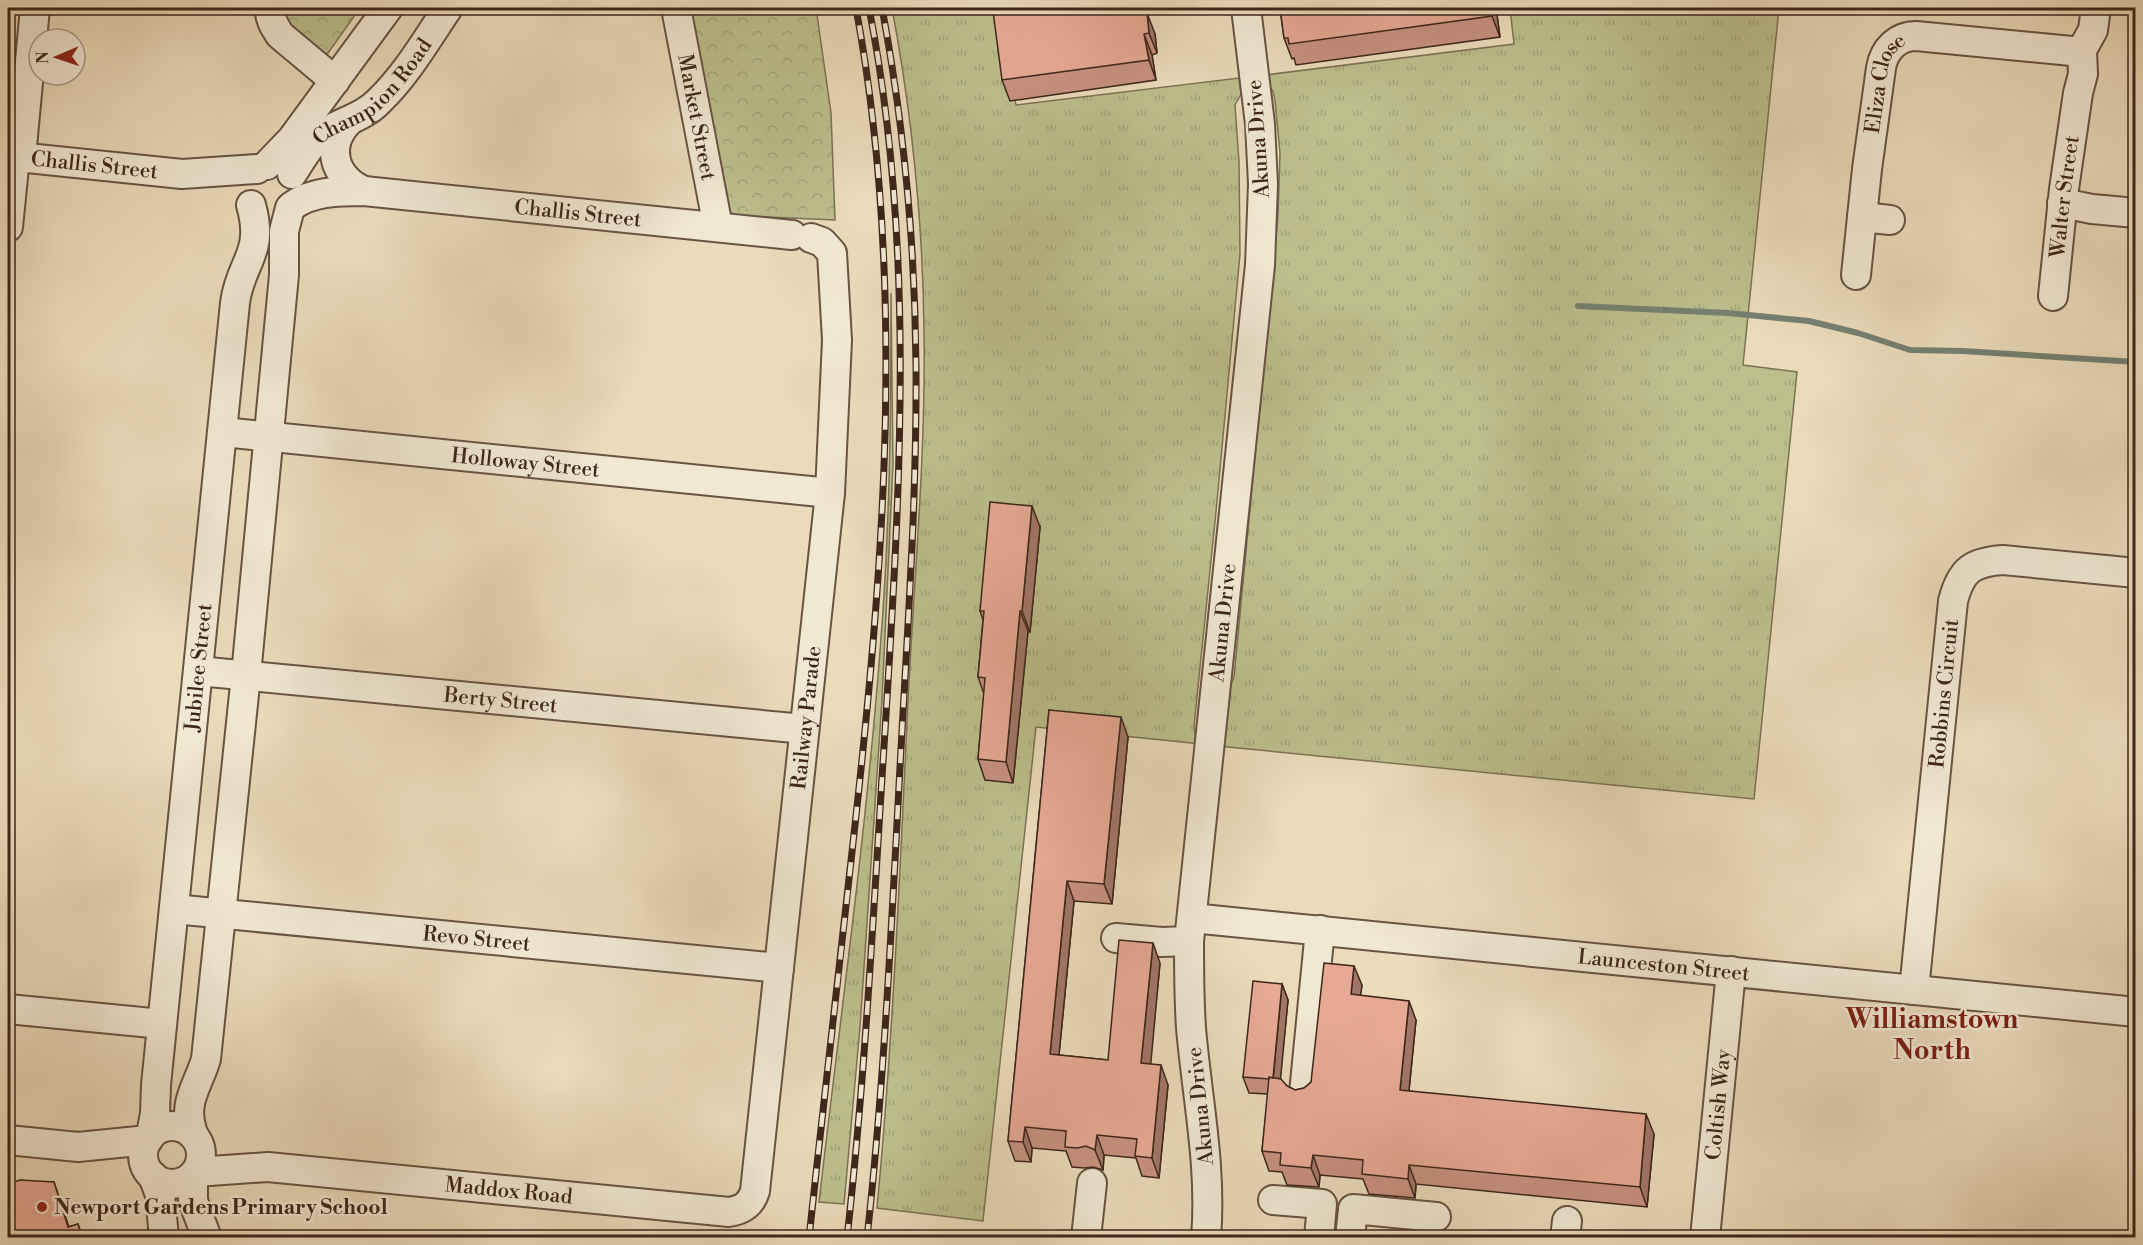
<svg xmlns="http://www.w3.org/2000/svg" width="2143" height="1245" viewBox="0 0 2143 1245" font-family="'Libre Bodoni',serif">
  <style>
    .grass { fill: url(#grass-tufts); stroke: #7c7254; stroke-width: 1.5 }
    .park { fill: url(#park-crowns); stroke: #7c7254; stroke-width: 1.5 }
    .lines { fill: none; stroke-linecap: round; stroke-linejoin: round }
    .stream { stroke: #748071; stroke-width: 6 }
    .minor-casing { stroke: #685443; stroke-width: 32 }
    .minor { stroke: #f1e8d3; stroke-width: 28 }
    .rail-casing { stroke: #3d271b; stroke-width: 7 }
    .rail { stroke: #f1e8d3; stroke-width: 4.5; stroke-dasharray: 14; stroke-linecap: butt }
    .wall { fill: #c79180; stroke: #3d271b; stroke-width: 1.5 }
    .shaded-wall { fill: #a27668; stroke: #3d271b; stroke-width: 1.5 }
    .building { fill: #e7a995; stroke: #3d271b; stroke-width: 1.5 }
    .poi-dot { fill: #8f2418; stroke: #f1e8d3; stroke-width: 2 }
    .labels { text-anchor: middle; stroke-width: 5; stroke-linejoin: round; paint-order: stroke }
    .street-label { font-size: 21px; fill: #3d271b; stroke: #f1e8d3 }
    .poi-label { font-size: 21px; font-weight: bold; fill: #3d271b; stroke: #f1e8d3; text-anchor: start }
    .district-label { font-size: 27px; font-weight: bold; fill: #7a1f14; stroke: #f1e8d3 }
  </style>
  <defs>
    <pattern id="grass-tufts" width="24" height="20" patternUnits="userSpaceOnUse" patternTransform="scale(1.5)"><rect width="24" height="20" fill="#bcbe8c"/><path d="M3 7l-1-3M5 7V3M7 7l1-3M15 17l-1-3M17 17v-4M19 17l1-3" fill="none" stroke="#a2a378"/></pattern>
    <pattern id="park-crowns" width="20" height="18" patternUnits="userSpaceOnUse" patternTransform="scale(1.5)"><rect width="20" height="18" fill="#bcbe8c"/><path d="M2 6a3 3 0 1 1 6 0M12 15a3 3 0 1 1 6 0" fill="none" stroke="#a2a378"/></pattern>
  </defs>
  <rect width="100%" height="100%" fill="#eadbbb"/>
  <filter id="stains"><feTurbulence type="fractalNoise" baseFrequency=".00333" numOctaves="4"/><feColorMatrix values="0 0 0 0 .2 0 0 0 0 .09 0 0 0 0 .02 0 0 0 .5 -.17"/></filter>
  <radialGradient id="worn" r=".72"><stop offset=".6" stop-color="#630" stop-opacity="0"/><stop offset="1" stop-color="#630" stop-opacity=".3"/></radialGradient>
  <g class="grass">
    <path d="M 892,8 L 996,8 L 1016,105 L 1239,78 L 1241,94 L 1235,105 L 1239,162 L 1240,254 L 1216,512 L 1194,726 L 1196,740 L 1201,744 L 1036,727 L 983,1221 L 877,1208 C 893,1039 900,870 908,701 C 914,578 926,455 924,332 C 923,223 912,115 892,8 Z"/>
    <polygon points="1510,8 1779,8 1743,365 1797,372 1754,799 1218,746 1228,692 1234,677 1278,216 1280,153 1275,101 1273,91 1269,87 1265,75 1514,44"/>
    <path d="M 891,293 L 893,464 L 882,700 L 860,1027 L 844,1204 L 819,1202 C 840,1019 866,835 880,651 C 890,532 891,412 891,293 Z"/>
  </g>
  <g class="park">
    <polygon points="274,8 360,8 323,60"/>
    <polygon points="688,8 816,8 831,113 835,220 726,215"/>
  </g>
  <g class="lines">
    <polyline class="stream" points="1578,306 1728,313 1809,321 1858,333 1910,350 1963,351 2136,362"/>
    <defs>
      <g id="minor">
        <path d="M 270,8 C 269,18 274,26 280,35 L 335,81"/>
        <path id="s1" d="M 676,8 L 718,227"/>
        <path d="M 349,121 C 325,145 333,177 364,191"/>
        <path id="s2" d="M 8,156 L 182,174 L 257,169"/>
        <polyline points="21,157 35,8"/>
        <polyline points="267,165 292,139 388,8"/>
        <path id="s3" d="M 292,174 C 302,159 311,141 327,131 C 344,121 365,116 379,101 C 407,74 427,39 448,8"/>
        <polyline points="2062,203 2092,209 2136,213"/>
        <path id="s4" d="M 292,206 C 312,191 340,191 364,191 L 792,235"/>
        <polyline points="1862,217 1890,220"/>
        <polyline points="8,227 15,157"/>
        <path id="s5" d="M 1856,275 L 1867,169 L 1881,68 C 1884,49 1898,36 1916,36 L 2082,52"/>
        <path id="s6" d="M 2053,296 L 2064,189 L 2078,93 L 2083,74 L 2082,50 L 2093,30 L 2096,8"/>
        <path id="s7" d="M 223,432 L 830,493"/>
        <path id="s8" d="M 198,671 L 804,729"/>
        <path id="s9" d="M 174,909 L 779,968"/>
        <path id="s10" d="M 1192,918 L 2136,1012"/>
        <polyline points="1116,938 1162,942 1189,941"/>
        <path id="s11" d="M 1914,990 L 1953,601 C 1961,570 1972,562 2003,560 L 2136,573"/>
        <polyline points="8,1009 162,1024"/>
        <polyline points="1304,1093 1320,930"/>
        <circle cx="172" cy="1155" r="29"/>
        <path id="s12" d="M 151,1135 L 155,1113 L 156,1085 L 235,303 C 240,262 265,254 251,205"/>
        <path d="M 194,1136 C 181,1103 197,1089 206,1059 L 246,675 L 284,275 L 284,231 L 290,208"/>
        <polyline points="8,1140 78,1147 148,1140"/>
        <path id="s13" d="M 196,1172 L 268,1167 L 729,1212 C 743,1210 751,1204 755,1191 L 830,493 L 837,340 L 832,253 L 822,242 L 811,238"/>
        <polyline points="193,1175 193,1201 207,1238"/>
        <polyline points="153,1176 160,1195 164,1238"/>
        <polyline points="1273,1200 1322,1204 1319,1238"/>
        <polyline points="1086,1238 1092,1183"/>
        <path id="s14" d="M 1206,1238 C 1212,1167 1197,1098 1191,1028 C 1189,999 1189,970 1189,941 L 1260,265 L 1263,184 L 1260,124 L 1246,8"/>
        <polyline points="1350,1238 1353,1209 1436,1217"/>
        <polyline points="1565,1238 1567,1221"/>
        <path id="s15" d="M 1705,1238 L 1731,971"/>
      </g>
    </defs>
    <use href="#minor" class="minor-casing"/>
    <use href="#minor" class="minor"/>
    <defs>
      <g id="rail">
        <path d="M 809,1238 C 823,1106 839,974 853,843 C 884,566 907,283 856,8"/>
        <path d="M 847,1238 C 866,1069 874,899 885,731 C 900,490 916,246 869,8"/>
        <path d="M 867,1238 C 885,1075 892,912 901,749 C 908,621 917,493 916,365 C 915,246 904,125 882,8"/>
      </g>
    </defs>
    <use href="#rail" class="rail-casing"/>
    <use href="#rail" class="rail"/>
  </g>
  <g class="wall">
    <polygon points="1018,8 1142,8 1155,34 1157,53 1152,55 1156,80 1010,101 1002,80"/>
    <polygon points="1280,8 1496,8 1500,37 1296,65 1294,58 1292,59 1284,38"/>
    <polygon points="1040,527 1030,632 1028,631 1013,783 985,780 978,759 984,694 978,677 983,620 980,611"/>
    <polygon points="1049,710 1128,737 1112,904 1074,901 1059,1055 1108,1060 1160,963 1150,1064 1168,1085 1159,1178 1142,1176 1136,1158 1104,1155 1103,1170 1093,1167 1085,1168 1072,1167 1066,1151 1032,1148 1031,1162 1015,1161 1008,1141"/>
    <polygon points="1282,984 1288,1000 1280,1079 1287,1086 1295,1090 1304,1088 1311,1082 1362,985 1360,995 1416,1020 1409,1091 1654,1134 1647,1207 1416,1184 1415,1198 1369,1194 1363,1179 1320,1175 1319,1187 1287,1185 1282,1172 1269,1171 1262,1151 1268,1094 1249,1093 1243,1077"/>
    <polygon points="54,1182 69,1227 78,1224 83,1238 8,1238 8,1183 8,1184"/>
  </g>
  <g class="shaded-wall">
    <polygon points="1491,8 1496,8 1500,37 1492,16"/>
    <polygon points="1147,13 1155,34 1157,53 1149,33"/>
    <polygon points="1144,34 1152,55 1156,80 1149,60"/>
    <polygon points="1032,506 1040,527 1030,632 1022,611"/>
    <polygon points="1020,611 1028,631 1013,783 1006,762"/>
    <polygon points="1121,717 1128,737 1112,904 1104,884"/>
    <polygon points="1067,881 1074,901 1057,1075 1050,1054"/>
    <polygon points="1153,943 1160,963 1149,1083 1141,1063"/>
    <polygon points="1354,966 1362,985 1358,1014 1351,994"/>
    <polygon points="1282,984 1288,1000 1279,1095 1273,1080"/>
    <polygon points="1409,1001 1416,1020 1407,1110 1400,1090"/>
    <polygon points="1161,1065 1168,1085 1159,1178 1152,1158"/>
    <polygon points="1646,1114 1654,1134 1647,1207 1640,1187"/>
    <polygon points="1025,1127 1032,1148 1031,1162 1023,1142"/>
    <polygon points="1097,1135 1104,1155 1103,1170 1095,1150"/>
    <polygon points="1313,1155 1320,1175 1319,1187 1311,1168"/>
    <polygon points="1409,1165 1416,1184 1415,1198 1408,1179"/>
  </g>
  <g class="building">
    <polygon points="1018,8 1141,8 1142,14 1147,13 1149,33 1144,34 1149,60 1002,80 993,11"/>
    <polygon points="1280,8 1491,8 1492,16 1289,44 1288,38 1284,38"/>
    <polygon points="990,502 1032,506 1022,611 1020,611 1006,762 978,759 985,678 978,677 984,611 980,611"/>
    <polygon points="1049,710 1121,717 1104,884 1067,881 1050,1054 1108,1060 1119,940 1153,943 1141,1063 1161,1065 1152,1158 1135,1156 1137,1139 1097,1135 1095,1150 1086,1146 1077,1148 1065,1147 1066,1131 1025,1127 1023,1142 1008,1141"/>
    <polygon points="1324,963 1354,966 1351,994 1409,1001 1400,1090 1646,1114 1640,1187 1409,1165 1408,1179 1362,1174 1363,1160 1313,1155 1311,1168 1280,1165 1281,1153 1262,1151 1269,1077 1281,1079 1287,1086 1295,1090 1304,1088 1311,1082"/>
    <polygon points="1253,981 1282,984 1273,1078 1269,1077 1269,1079 1243,1077"/>
    <polygon points="20,1180 54,1182 68,1227 78,1224 82,1238 28,1238 28,1234 8,1233 8,1183 8,1184"/>
  </g>
  <circle class="poi-dot" cx="42" cy="1207" r="6"/>
  <g class="labels">
    <g class="street-label">
      <text dy="7" stroke="none"><textPath href="#s5" startOffset="195">Eliza Close</textPath></text>
      <text dy="7" stroke="none"><textPath href="#s3" startOffset="117">Champion Road</textPath></text>
      <text dy="7" stroke="none"><textPath href="#s1" startOffset="111">Market Street</textPath></text>
      <text transform="translate(1258 139) rotate(-94)" y="7">Akuna Drive</text>
      <text dy="7" stroke="none"><textPath href="#s2" startOffset="87">Challis Street</textPath></text>
      <text dy="7" stroke="none"><textPath href="#s6" startOffset="100">Walter Street</textPath></text>
      <text dy="7" stroke="none"><textPath href="#s4" startOffset="290">Challis Street</textPath></text>
      <text dy="7" stroke="none"><textPath href="#s7" startOffset="304">Holloway Street</textPath></text>
      <text dy="7" stroke="none"><textPath href="#s14" startOffset="618">Akuna Drive</textPath></text>
      <text dy="7" stroke="none"><textPath href="#s12" startOffset="470">Jubilee Street</textPath></text>
      <text dy="7" stroke="none"><textPath href="#s11" startOffset="298">Robbins Circuit</textPath></text>
      <text dy="7" stroke="none"><textPath href="#s8" startOffset="304">Berty Street</textPath></text>
      <text dy="7" stroke="none"><textPath href="#s13" startOffset="1047">Railway Parade</textPath></text>
      <text dy="7" stroke="none"><textPath href="#s9" startOffset="304">Revo Street</textPath></text>
      <text dy="7" stroke="none"><textPath href="#s10" startOffset="474">Launceston Street</textPath></text>
      <text dy="7" stroke="none"><textPath href="#s15" startOffset="134">Coltish Way</textPath></text>
      <text transform="translate(1200 1106) rotate(-96)" y="7">Akuna Drive</text>
      <text dy="7" stroke="none"><textPath href="#s13" startOffset="314">Maddox Road</textPath></text>
    </g>
    <g class="poi-label">
      <text x="54" y="1214">Newport Gardens Primary School</text>
    </g>
    <g class="district-label">
      <text x="1932" y="1028">Williamstown<tspan x="1932" dy="31">North</tspan></text>
    </g>
  </g>
  <rect width="2143" height="1245" fill="none" stroke="#eadbbb" stroke-width="30"/>
  <rect x="9" y="9" width="2125" height="1227" fill="none" stroke="#3d271b" stroke-width="3"/>
  <rect x="15" y="15" width="2113" height="1215" fill="none" stroke="#3d271b" stroke-width="1.5"/>
  <g transform="translate(57 57) rotate(268)"><circle r="28" fill="#f1e8d3" stroke="#a99b89" stroke-width="1.5"/>
  <path d="M0-4.5L10 22L0 15L-10 22Z" fill="#8f2418"/>
  <text y="-9" font-size="16" font-weight="bold" text-anchor="middle" fill="#3d271b">N</text>
  </g>
  <rect width="100%" height="100%" filter="url(#stains)"/>
  <rect width="100%" height="100%" fill="url(#worn)"/>
</svg>
